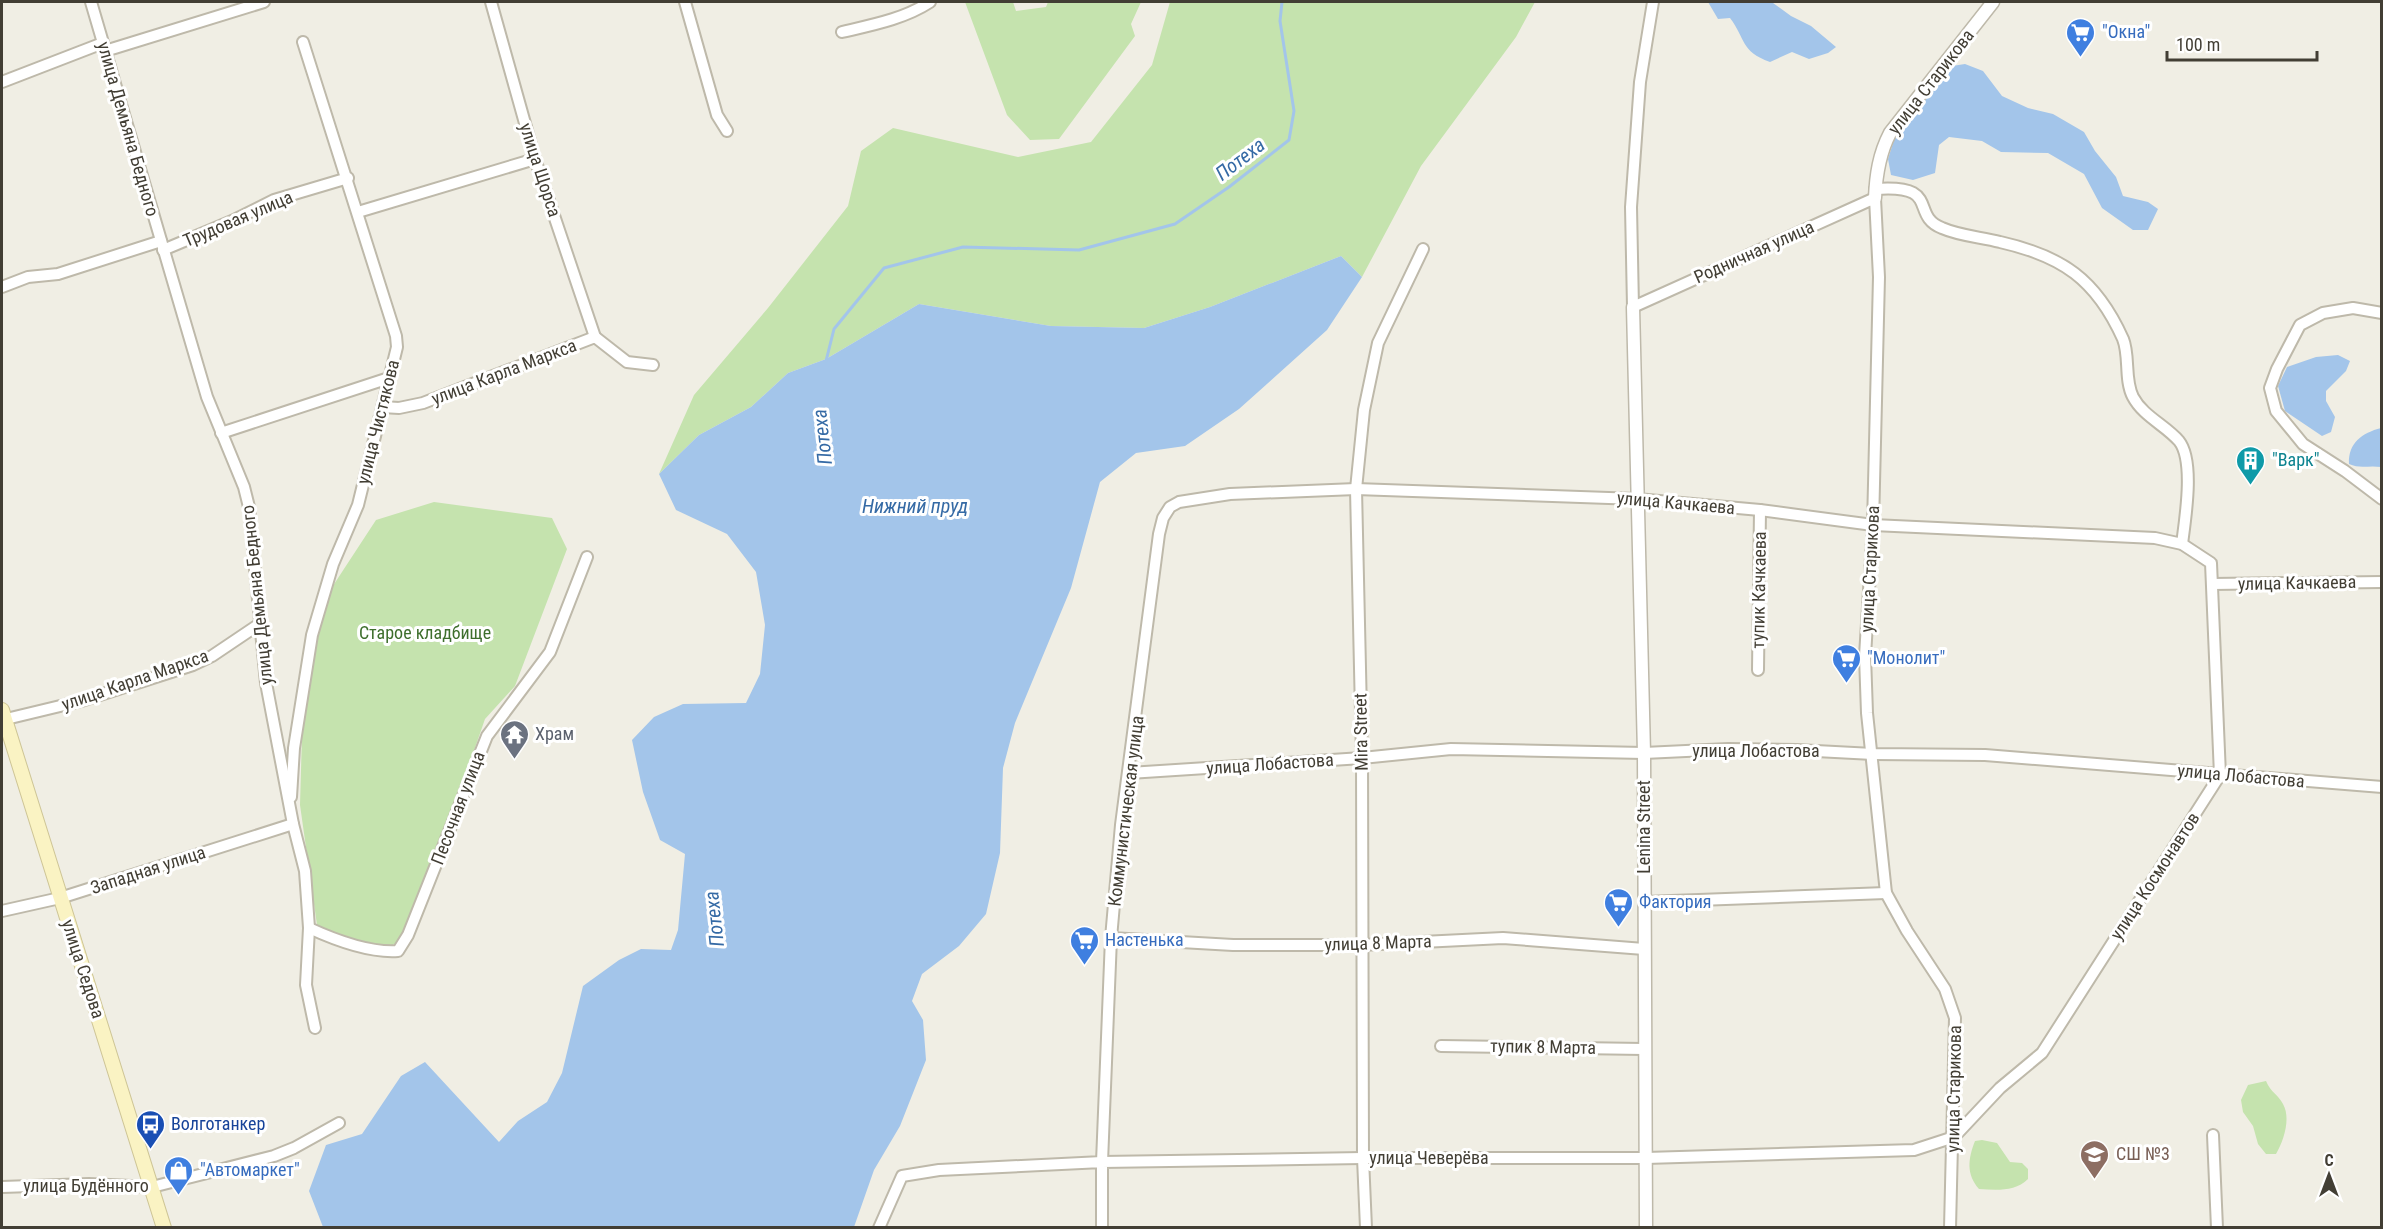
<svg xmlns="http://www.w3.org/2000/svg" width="2383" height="1229" viewBox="0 0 2383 1229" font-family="'Roboto Condensed',sans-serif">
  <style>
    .green { fill: #c5e3ae }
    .water { fill: #a3c5ea }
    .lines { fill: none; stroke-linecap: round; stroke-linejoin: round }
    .stream { stroke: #a3c5ea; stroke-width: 3 }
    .minor-casing { stroke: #beb9aa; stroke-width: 14 }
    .tertiary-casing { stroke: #beb9aa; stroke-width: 15 }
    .secondary-casing { stroke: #cec596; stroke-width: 16 }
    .minor { stroke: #fff; stroke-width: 10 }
    .tertiary { stroke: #fff; stroke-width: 12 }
    .secondary { stroke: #faf3c3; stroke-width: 14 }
    .labels { text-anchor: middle; stroke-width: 6; stroke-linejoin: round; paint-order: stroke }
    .shop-label { font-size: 18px; fill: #366cbe; stroke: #fff; text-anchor: start }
    .street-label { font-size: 18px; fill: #423e34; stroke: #fff }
    .culture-label { font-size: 18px; fill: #0d838f; stroke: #fff; text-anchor: start }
    .park-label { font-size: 18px; fill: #3e6f2c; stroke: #fff }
    .worship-label { font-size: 18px; fill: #5b616d; stroke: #fff; text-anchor: start }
    .transit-label { font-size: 18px; fill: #164399; stroke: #fff; text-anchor: start }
    .education-label { font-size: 18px; fill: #785e54; stroke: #fff; text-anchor: start }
    .water-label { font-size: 20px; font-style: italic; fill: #356aa5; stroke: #fff }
  </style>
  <rect width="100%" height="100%" fill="#f0eee4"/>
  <g class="green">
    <polygon points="965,2 1013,2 1016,11 1046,7 1048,2 1141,2 1131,24 1135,36 1059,139 1030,140 1007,115"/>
    <polygon points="1170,2 1535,2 1516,37 1421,166 1362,277 1341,256 1210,307 1144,328 1051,326 919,304 826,359 788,373 751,407 699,435 659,474 694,395 768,308 848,206 861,151 893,128 1018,157 1091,142 1152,65"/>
    <polygon points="434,502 552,518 567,549 515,686 485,719 428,883 400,941 385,949 321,930 317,925 300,805 303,700 323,601 376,520"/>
    <path d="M 2266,1081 C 2271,1093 2278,1094 2283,1104 C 2291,1118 2284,1140 2276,1154 L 2266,1154 L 2258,1144 L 2253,1126 L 2243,1112 L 2241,1100 L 2248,1085 Z"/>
    <path d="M 1982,1140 L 1997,1143 L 2010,1162 L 2022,1163 L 2028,1169 L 2028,1179 C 2015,1192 1996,1190 1979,1189 C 1966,1174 1968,1159 1975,1141 Z"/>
  </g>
  <g class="water">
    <path d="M 1708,2 L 1773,3 L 1791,16 L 1811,26 L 1836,47 L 1828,53 L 1809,59 L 1792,52 L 1770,62 C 1740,51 1746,39 1730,18 L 1718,19 Z"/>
    <polygon points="1965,64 1983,71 2002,96 2028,108 2053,114 2084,132 2095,151 2116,177 2123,196 2148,202 2158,209 2148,230 2133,230 2102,208 2084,174 2048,153 2001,152 1982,141 1949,137 1939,145 1935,173 1913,180 1891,175 1888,159 1894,140 1952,66"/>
    <polygon points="1341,256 1362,277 1327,330 1239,409 1185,446 1136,453 1100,482 1071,588 1015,723 1003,768 1000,853 986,914 959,946 922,974 912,1001 923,1020 926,1060 900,1126 874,1170 854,1227 323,1227 309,1191 326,1145 362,1134 401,1076 425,1062 499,1142 518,1121 547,1102 562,1073 583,986 619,960 641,949 671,950 678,930 685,854 660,840 643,792 632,740 654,717 683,704 746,703 760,674 765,625 756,572 727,534 676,510 659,474 699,435 751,407 788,373 826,359 919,304 1051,326 1144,328 1210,307"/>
    <polygon points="2338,355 2350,361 2346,371 2326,391 2326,401 2335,417 2331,432 2322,436 2285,411 2278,386 2287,367 2316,357"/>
    <path d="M 2381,428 L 2381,467 C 2369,465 2360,469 2349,464 C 2348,443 2362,433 2381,428 Z"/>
  </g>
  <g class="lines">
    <polyline class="stream" points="826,361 834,329 884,268 963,247 1079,250 1175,224 1229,187 1289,140 1294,111 1280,21 1282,2"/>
    <defs>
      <g id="minor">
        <polyline points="91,2 207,397 244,487 249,507 266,683 293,824 305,871 309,928 306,985 315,1028"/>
        <polyline points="491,2 535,159 595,337"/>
        <polyline points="685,2 717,115 727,131"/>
        <polyline points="1653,2 1640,82 1631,207 1633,307 1875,198 1879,277 1873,525 1865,656 1867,713 1886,893 1907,931 1945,989 1955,1018 1950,1228"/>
        <path d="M 842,32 C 872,25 904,19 930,2"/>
        <polyline points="105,51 264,2"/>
        <polyline points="2,82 103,43"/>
        <path d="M 1875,189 C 1942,184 1909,215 1942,228 C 1960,236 1981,237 2000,242 C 2062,256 2096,279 2123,339 C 2130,356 2124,380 2133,397 C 2143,416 2165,425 2179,441 C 2195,461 2185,520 2182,544"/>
        <polyline points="358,212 535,159"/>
        <polyline points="163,250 232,221 274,200 348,178"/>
        <polyline points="2,287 28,277 58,274 161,241"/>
        <polyline points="2382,313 2353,308 2323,313 2300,325 2277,369 2270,388 2276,411 2303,444 2345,471 2382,499"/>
        <polyline points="382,407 399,408 423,403 595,337 627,362 653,365"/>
        <polyline points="221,433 389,378"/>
        <polyline points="2212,584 2382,582"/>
        <polyline points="1758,670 1760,510"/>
        <polyline points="2,720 81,701 193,665 212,656 261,623"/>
        <polyline points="1129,773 1362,758 1451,749 1644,753 1728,749 1797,750 1873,754 1985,755 2382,787"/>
        <polyline points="291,797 294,748 312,635 333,564 358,505 397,347 396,336 303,42"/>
        <polyline points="1644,902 1886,893"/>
        <polyline points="2,911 60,898 293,824"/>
        <path d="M 309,928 C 335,940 369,953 398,951 L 408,935 L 487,736 L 550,652 L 587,557"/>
        <polyline points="1111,938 1233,945 1361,945 1503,938 1644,949"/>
        <polyline points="1441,1046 1644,1049"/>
        <polyline points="2213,1135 2217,1228"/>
        <polyline points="2,1187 89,1184 152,1187 274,1156 294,1148 339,1123"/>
        <polyline points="879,1228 902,1176 939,1170 1102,1162 1363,1158 1646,1158 1914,1150 1954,1137 2000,1088 2042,1053 2220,775 2211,563 2182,544 2155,538 1873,525 1760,510 1637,499 1356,489 1230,494 1179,502 1170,507 1163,518 1159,534 1121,825 1111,938 1102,1162 1102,1228"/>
        <polyline points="1366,1228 1363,1158 1362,758 1356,489 1364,410 1378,343 1423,249"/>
      </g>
      <g id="tertiary">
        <path d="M 1875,198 C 1876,175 1879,154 1890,133 L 1993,2"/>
        <polyline points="1633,307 1644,753 1646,1228"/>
      </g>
      <polyline id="secondary" points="2,710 164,1228"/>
    </defs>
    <use href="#minor" class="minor-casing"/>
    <use href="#tertiary" class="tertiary-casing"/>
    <use href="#secondary" class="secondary-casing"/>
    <use href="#minor" class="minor"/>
    <use href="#tertiary" class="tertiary"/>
    <use href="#secondary" class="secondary"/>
  </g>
  <defs>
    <symbol id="supermarket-pin" viewBox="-11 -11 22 30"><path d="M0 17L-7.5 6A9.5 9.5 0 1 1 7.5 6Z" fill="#3f7fe0" stroke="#fff"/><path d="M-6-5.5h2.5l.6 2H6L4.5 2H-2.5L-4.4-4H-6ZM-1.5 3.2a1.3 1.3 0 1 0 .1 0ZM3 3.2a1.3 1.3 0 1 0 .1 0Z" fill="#fff"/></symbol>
    <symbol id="building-pin" viewBox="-11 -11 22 30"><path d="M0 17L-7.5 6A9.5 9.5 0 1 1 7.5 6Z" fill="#0f9aa8" stroke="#fff"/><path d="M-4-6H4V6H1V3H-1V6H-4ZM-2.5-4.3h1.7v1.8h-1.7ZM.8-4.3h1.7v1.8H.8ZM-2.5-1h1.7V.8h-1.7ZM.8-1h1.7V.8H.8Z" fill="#fff"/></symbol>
    <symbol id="temple-pin" viewBox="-11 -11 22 30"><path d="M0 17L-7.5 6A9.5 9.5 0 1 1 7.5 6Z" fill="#6b7280" stroke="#fff"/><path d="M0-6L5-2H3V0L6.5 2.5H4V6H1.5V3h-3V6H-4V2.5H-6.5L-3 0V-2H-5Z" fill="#fff"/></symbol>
    <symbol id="bus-pin" viewBox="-11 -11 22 30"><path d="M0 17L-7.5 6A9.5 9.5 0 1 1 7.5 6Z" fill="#1a4fb4" stroke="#fff"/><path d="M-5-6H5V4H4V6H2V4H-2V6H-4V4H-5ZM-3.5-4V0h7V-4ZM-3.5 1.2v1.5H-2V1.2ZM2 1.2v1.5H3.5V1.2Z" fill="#fff"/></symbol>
    <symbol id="school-pin" viewBox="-11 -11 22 30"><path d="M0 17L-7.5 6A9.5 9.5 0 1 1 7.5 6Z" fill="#8d6e63" stroke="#fff"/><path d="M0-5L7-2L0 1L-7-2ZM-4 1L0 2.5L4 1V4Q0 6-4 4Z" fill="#fff"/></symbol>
    <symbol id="shop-pin" viewBox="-11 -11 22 30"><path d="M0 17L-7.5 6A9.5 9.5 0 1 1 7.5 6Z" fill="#3f7fe0" stroke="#fff"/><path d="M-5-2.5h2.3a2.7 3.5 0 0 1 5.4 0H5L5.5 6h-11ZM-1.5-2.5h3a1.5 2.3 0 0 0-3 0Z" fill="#fff"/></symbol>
  </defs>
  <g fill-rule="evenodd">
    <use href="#supermarket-pin" x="2064" y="16" width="33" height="45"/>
    <use href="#building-pin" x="2234" y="444" width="33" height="45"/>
    <use href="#supermarket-pin" x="1830" y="642" width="33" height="45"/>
    <use href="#temple-pin" x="498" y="718" width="33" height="45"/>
    <use href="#supermarket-pin" x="1602" y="886" width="33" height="45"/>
    <use href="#supermarket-pin" x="1068" y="924" width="33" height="45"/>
    <use href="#bus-pin" x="134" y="1108" width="33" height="45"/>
    <use href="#school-pin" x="2078" y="1138" width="33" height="45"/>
    <use href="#shop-pin" x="162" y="1154" width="33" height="45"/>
  </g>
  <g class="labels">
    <g class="shop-label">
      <text x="2102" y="38">"Окна"</text>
      <text x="1867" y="664">"Монолит"</text>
      <text x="1639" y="908">Фактория</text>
      <text x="1105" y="946">Настенька</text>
      <text x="200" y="1176">"Автомаркет"</text>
    </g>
    <g class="street-label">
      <text transform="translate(1931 82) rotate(-52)" y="6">улица Старикова</text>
      <text transform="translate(128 129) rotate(74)" y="6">улица Демьяна Бедного</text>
      <text transform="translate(540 170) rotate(72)" y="6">улица Щорса</text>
      <text transform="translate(238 219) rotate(-23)" y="6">Трудовая улица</text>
      <text transform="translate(1754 252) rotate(-24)" y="6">Родничная улица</text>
      <text transform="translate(504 372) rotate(-21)" y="6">улица Карла Маркса</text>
      <text transform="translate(378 422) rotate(-76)" y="6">улица Чистякова</text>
      <text transform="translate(1676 503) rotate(5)" y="6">улица Качкаева</text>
      <text transform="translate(1870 569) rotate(-87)" y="6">улица Старикова</text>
      <text transform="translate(2297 583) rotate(-1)" y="6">улица Качкаева</text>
      <text transform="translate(1759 590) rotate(-89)" y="6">тупик Качкаева</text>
      <text transform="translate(257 595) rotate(-96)" y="6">улица Демьяна Бедного</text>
      <text transform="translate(135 680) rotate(-19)" y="6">улица Карла Маркса</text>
      <text transform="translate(1361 732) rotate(-91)" y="6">Mira Street</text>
      <text x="1756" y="757">улица Лобастова</text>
      <text transform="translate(1270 764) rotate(-4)" y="6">улица Лобастова</text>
      <text transform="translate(2241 776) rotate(5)" y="6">улица Лобастова</text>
      <text transform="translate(458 808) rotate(-69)" y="6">Песочная улица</text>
      <text transform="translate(1126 811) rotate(-83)" y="6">Коммунистическая улица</text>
      <text transform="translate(1644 827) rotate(-90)" y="6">Lenina Street</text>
      <text transform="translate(148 870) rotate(-18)" y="6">Западная улица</text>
      <text transform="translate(2155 876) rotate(-57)" y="6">улица Космонавтов</text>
      <text transform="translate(1378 943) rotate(-2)" y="6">улица 8 Марта</text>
      <text transform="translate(83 969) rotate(72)" y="6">улица Седова</text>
      <text transform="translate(1543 1047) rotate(1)" y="6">тупик 8 Марта</text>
      <text transform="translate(1954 1089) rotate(-89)" y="6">улица Старикова</text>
      <text x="1429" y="1164">улица Чеверёва</text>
      <text x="86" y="1192">улица Будённого</text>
    </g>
    <g class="culture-label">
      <text x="2272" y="466">"Варк"</text>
    </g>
    <g class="park-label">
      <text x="425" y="639">Старое кладбище</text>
    </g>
    <g class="worship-label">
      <text x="535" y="740">Храм</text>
    </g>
    <g class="transit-label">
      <text x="171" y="1130">Волготанкер</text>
    </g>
    <g class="education-label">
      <text x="2116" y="1160">СШ №3</text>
    </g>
    <g class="water-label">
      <text transform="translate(1240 159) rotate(-37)" y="7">Потеха</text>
      <text transform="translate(822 437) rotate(-96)" y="7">Потеха</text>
      <text x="915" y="513">Нижний пруд</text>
      <text transform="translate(714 919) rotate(-96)" y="7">Потеха</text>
    </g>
  </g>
  <rect width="2383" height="1229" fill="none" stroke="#423e34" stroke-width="6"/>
  <g transform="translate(2329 1175)" stroke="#ffffff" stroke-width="4.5" paint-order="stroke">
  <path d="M0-4.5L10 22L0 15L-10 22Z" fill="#423e34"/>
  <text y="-9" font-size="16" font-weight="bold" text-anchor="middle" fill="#423e34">С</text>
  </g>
  <path d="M2167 51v9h150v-9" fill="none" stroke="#423e34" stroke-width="3"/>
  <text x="2176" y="51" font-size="18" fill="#423e34" stroke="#ffffff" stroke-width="4.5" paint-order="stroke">100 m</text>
</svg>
